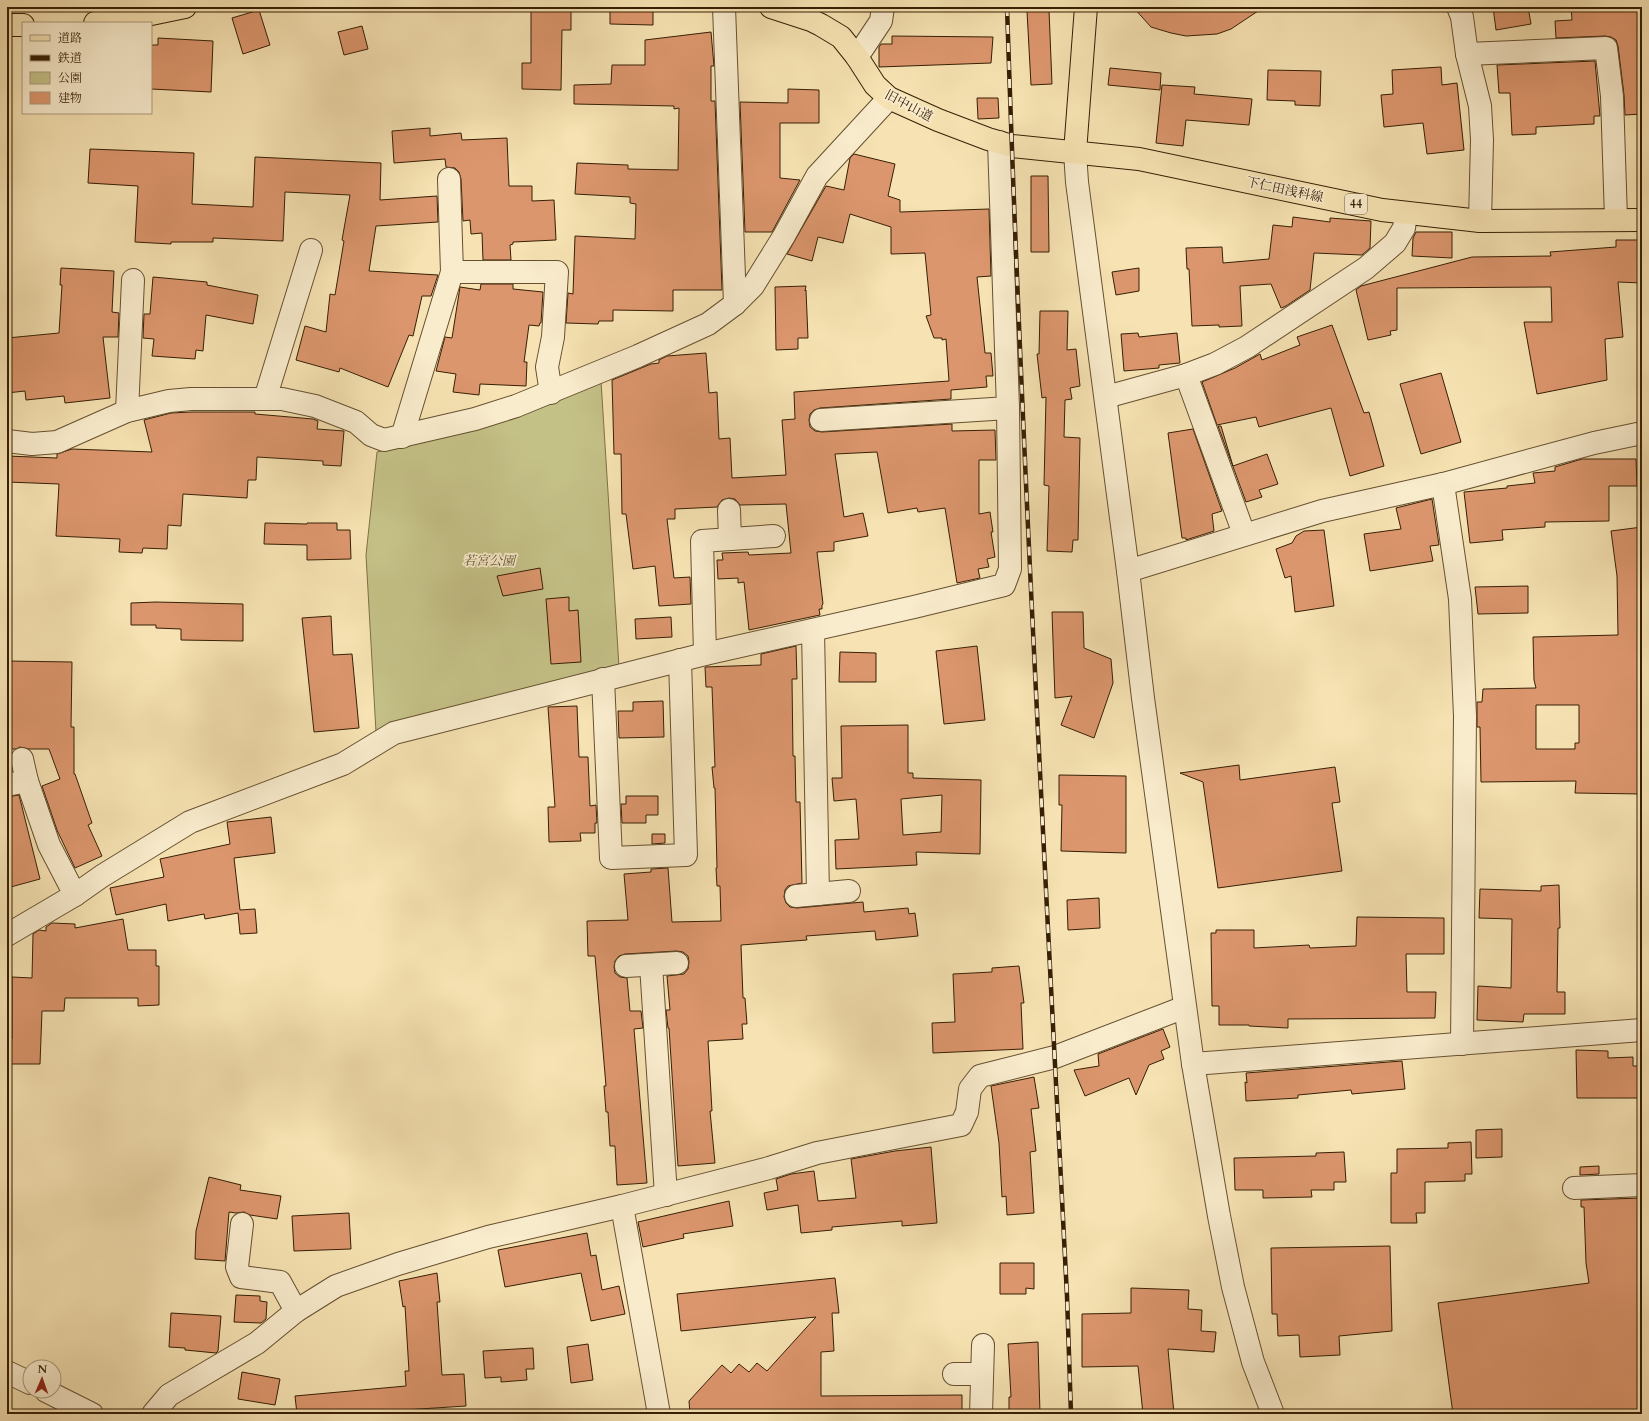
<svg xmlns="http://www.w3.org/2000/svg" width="1649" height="1421" viewBox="0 0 1649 1421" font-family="Cardo,'Noto Serif JP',serif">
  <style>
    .green { fill: #c4c187; stroke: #7d7046 }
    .building { fill: #dc966d; stroke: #361f05; fill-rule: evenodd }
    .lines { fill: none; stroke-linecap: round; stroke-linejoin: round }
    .minor-casing { stroke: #665030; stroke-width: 24 }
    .major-casing { stroke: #361f05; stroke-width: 24 }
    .minor { stroke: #f9eccd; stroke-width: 22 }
    .major { stroke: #f6e2b2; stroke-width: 22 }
    .rail-casing { stroke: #361f05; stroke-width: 4.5 }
    .rail { stroke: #f9eccd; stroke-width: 3; stroke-dasharray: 9; stroke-linecap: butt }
    .labels { text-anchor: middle; stroke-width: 3.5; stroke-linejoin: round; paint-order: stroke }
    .shield { fill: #f9eccd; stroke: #705c41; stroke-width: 1 }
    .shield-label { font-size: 12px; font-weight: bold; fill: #361f05 }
    .street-label { font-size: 13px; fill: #361f05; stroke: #f9eccd }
    .park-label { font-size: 13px; font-style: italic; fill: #61502c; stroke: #f9eccd }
  </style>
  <rect width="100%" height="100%" fill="#f6e2b2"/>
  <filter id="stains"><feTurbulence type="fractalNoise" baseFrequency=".005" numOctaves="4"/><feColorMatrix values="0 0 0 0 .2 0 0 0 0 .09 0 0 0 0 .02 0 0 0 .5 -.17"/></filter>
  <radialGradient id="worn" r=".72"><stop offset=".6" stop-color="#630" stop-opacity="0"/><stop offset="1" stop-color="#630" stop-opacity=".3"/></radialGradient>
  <polygon class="green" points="601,381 619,667 376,732 366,555 377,452 419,442"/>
  <g class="building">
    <polygon points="531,7 571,7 571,30 562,30 561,90 522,89 522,63 531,63"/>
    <polygon points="610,7 653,7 653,25 610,24"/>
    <polygon points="1133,7 1264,7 1231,29 1217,34 1186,36 1171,33 1151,27"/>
    <polygon points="1493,7 1528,7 1531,24 1496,30"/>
    <polygon points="1571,7 1642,7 1642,114 1625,115 1624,95 1618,46 1616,40 1611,37 1605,36 1556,38 1555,21 1572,20"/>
    <polygon points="259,10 270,45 243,54 232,18"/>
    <polygon points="1049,10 1052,84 1031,85 1027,11"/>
    <polygon points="362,26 368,49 344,55 338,32"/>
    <polygon points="711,32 714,66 711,66 711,101 715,101 722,290 673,290 673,311 613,310 613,321 599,321 598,324 566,323 568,293 573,294 575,236 635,239 636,204 630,203 630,197 575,194 577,163 628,165 628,169 678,170 679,108 674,109 674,106 574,104 574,85 611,84 612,65 645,65 645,40"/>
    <polygon points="892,36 993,37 991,63 879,67 879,47 881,44 892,44"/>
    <polygon points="158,38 213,41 211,92 151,89 151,45 158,45"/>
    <polygon points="1595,61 1600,116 1594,116 1594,124 1536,127 1536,134 1512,135 1510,93 1499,93 1497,65"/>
    <polygon points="1441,67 1442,85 1457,83 1464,150 1427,154 1423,123 1384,127 1381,95 1393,94 1392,70"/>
    <polygon points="1110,68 1161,73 1160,90 1108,85"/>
    <polygon points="1268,70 1321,71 1320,106 1295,105 1295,101 1267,100"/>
    <polygon points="1162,85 1195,87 1194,94 1252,99 1249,125 1186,120 1183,146 1156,143"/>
    <polygon points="788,89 819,90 819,123 780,123 780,178 800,180 772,232 745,232 740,102 788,103"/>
    <polygon points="977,98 998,98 999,118 978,119"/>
    <polygon points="430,128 430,136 461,133 462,140 507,138 509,186 532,186 532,201 554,200 556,240 513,242 513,244 510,245 511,260 483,260 482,233 471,234 470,220 463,221 461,179 459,172 455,168 446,167 445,159 394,163 392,131"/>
    <polygon points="90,149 194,153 192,204 253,207 255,157 381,163 380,200 437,196 438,222 376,226 369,271 438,275 431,296 422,296 413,336 409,335 388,387 340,368 339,372 296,360 305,326 326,332 330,294 335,295 344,241 342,240 350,195 285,192 283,241 213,238 213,242 171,242 171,244 135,242 138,186 88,183"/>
    <polygon points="854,154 895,164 888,196 900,200 900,212 989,209 991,276 977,277 985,353 991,353 993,376 986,376 987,387 951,390 951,399 820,408 814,410 810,414 809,420 810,427 815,431 822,432 952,424 952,431 995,430 996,460 979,460 979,514 990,512 993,532 991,532 995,557 987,559 989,567 978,569 980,578 957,583 945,508 918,512 917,508 888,513 877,452 835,454 844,517 863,513 868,536 834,542 834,551 817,552 823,604 822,605 822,609 819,609 820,615 749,630 744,582 738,583 738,578 718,579 717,560 723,560 722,553 748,552 749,555 791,553 786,504 740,505 735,499 729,498 722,500 717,507 675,509 675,519 667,519 674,578 690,577 691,604 659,606 655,566 633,569 626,514 622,514 621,454 614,454 612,380 651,364 659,363 659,360 667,356 706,353 709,393 717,392 719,439 730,438 732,478 786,475 782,420 795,419 794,392 949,381 946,339 942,340 942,338 934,338 926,316 931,315 925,253 891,254 891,227 850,214 843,243 818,237 812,261 787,254 826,186 844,190 850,158"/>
    <polygon points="1031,176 1048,176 1049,252 1031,252"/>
    <polygon points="1293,217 1330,222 1330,218 1371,221 1370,248 1362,255 1314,253 1310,290 1286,306 1281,308 1271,284 1240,286 1242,326 1219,327 1219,325 1192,326 1189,269 1187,269 1186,248 1222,247 1223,263 1269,259 1273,225 1292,227"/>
    <polygon points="1416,232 1452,232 1452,258 1412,256 1413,238"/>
    <polygon points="1616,240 1641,240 1642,283 1618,282 1623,337 1605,339 1607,380 1537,394 1524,322 1552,322 1551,287 1397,288 1397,330 1390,331 1391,335 1368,340 1356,290 1361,286 1472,257 1551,256 1550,252 1616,247"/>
    <polygon points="61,268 114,271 112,312 119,313 118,337 103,337 110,398 65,403 64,396 26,400 25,391 7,393 7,338 59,333 62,285 60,285"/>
    <polygon points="1139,268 1139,291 1116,295 1112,272"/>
    <polygon points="153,277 207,282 207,285 258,295 253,324 206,315 203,351 196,350 195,359 152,356 154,339 143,338 144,314 150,314"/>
    <polygon points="481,284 513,284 513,289 543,292 541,323 540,323 539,326 529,325 524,362 527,362 526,386 480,384 479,395 453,392 456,374 436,371 445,337 452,338 460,287 480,290"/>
    <polygon points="806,286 805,291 806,290 808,338 798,338 798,349 776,350 775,287"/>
    <polygon points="1040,311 1068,311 1067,350 1076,349 1080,386 1070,388 1072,399 1065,400 1064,437 1080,438 1078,540 1073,540 1072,552 1047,551 1049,486 1044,485 1046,397 1042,398 1037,354 1039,354"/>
    <polygon points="1332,325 1364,413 1369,412 1384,466 1350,476 1331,408 1259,427 1256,417 1217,425 1202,382 1235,368 1260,354 1262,360 1300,345 1297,337"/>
    <polygon points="1138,333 1139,337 1177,333 1180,363 1159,365 1159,368 1124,371 1121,334"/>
    <polygon points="1441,373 1461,442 1421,454 1400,384"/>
    <polygon points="192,412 255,412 255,414 313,419 318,421 317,429 344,431 341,466 323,465 323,461 257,457 256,480 248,480 247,498 183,494 181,526 168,525 167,549 143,548 142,553 119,552 120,539 56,536 59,484 7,482 7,456 57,458 57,454 72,449 152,452 144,420 171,413"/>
    <polygon points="1218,426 1221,426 1233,466 1267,454 1278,484 1259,490 1262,497 1246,502"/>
    <polygon points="1193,429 1222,511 1212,514 1214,531 1186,540 1186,538 1182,538 1168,433"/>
    <polygon points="1582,459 1636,459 1637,486 1609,486 1609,521 1545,522 1545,527 1502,530 1503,540 1470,543 1464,492 1507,488 1507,486 1535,483 1533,473 1555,471 1555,467"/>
    <polygon points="1432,499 1439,545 1430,546 1433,561 1370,571 1364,534 1401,529 1396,508"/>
    <polygon points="265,523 307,524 307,523 337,523 337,530 350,530 351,559 307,560 307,545 264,544"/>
    <path d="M 1642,527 L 1642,794 L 1575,793 L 1576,781 L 1481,782 L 1480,727 L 1477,727 L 1477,702 L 1482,702 L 1483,689 L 1536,688 L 1534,680 L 1533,637 L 1618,635 L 1617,576 L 1611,531 ZM 1536,705 L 1579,705 L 1579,743 L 1575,743 L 1575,749 L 1536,749 Z"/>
    <polygon points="1324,530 1334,606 1295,612 1291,576 1285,578 1276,549 1292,543 1296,536 1304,531"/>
    <polygon points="540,568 543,589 503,596 497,576"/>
    <polygon points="1528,586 1528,613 1478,614 1475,587"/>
    <polygon points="569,597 569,611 578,610 581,662 551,664 546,599"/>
    <polygon points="156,602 243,604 243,641 181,640 181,629 156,628 156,625 131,625 131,603"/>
    <polygon points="1052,612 1083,612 1084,648 1111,659 1113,683 1094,738 1061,725 1072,696 1055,698"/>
    <polygon points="331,616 333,655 352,654 359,728 314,732 302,618"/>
    <polygon points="671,617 672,637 636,639 635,619"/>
    <polygon points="796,646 797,679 792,679 793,756 795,756 796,802 800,802 802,883 788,886 785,890 784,897 786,903 790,907 797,908 863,902 864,912 908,908 909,914 915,913 918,936 876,940 875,931 806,936 807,940 741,945 743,998 745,998 747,1024 742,1024 743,1039 708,1041 712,1111 710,1111 715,1163 678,1166 669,1028 668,1028 666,1010 670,1010 667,976 684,974 688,969 689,962 688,956 683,952 677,951 625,954 619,956 615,961 614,967 615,973 620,977 627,978 630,1011 641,1011 643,1028 634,1029 647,1183 617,1185 615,1146 610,1146 608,1112 606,1112 604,1086 606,1086 595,956 588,956 587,921 628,920 624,874 651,872 651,869 668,868 672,922 721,921 720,886 717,886 716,868 717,868 715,788 714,788 712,767 715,767 712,687 706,687 705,667 761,665 761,654"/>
    <polygon points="977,646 985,720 944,724 936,651"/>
    <polygon points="840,652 876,653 876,682 839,682"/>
    <polygon points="7,661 72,662 71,727 74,727 74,774 75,774 92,823 88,825 102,856 75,868 57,830 42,786 60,779 49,749 29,749 20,747 16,749 7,749"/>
    <polygon points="663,701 664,737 619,738 618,711 633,711 633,702"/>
    <polygon points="577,706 579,757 588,757 590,806 596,805 597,823 595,823 595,833 580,833 581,841 549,842 548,807 555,807 548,707"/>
    <path d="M 908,725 L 908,773 L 913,773 L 913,778 L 981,780 L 980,854 L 916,852 L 917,865 L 836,869 L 835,840 L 859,839 L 856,799 L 834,801 L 832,778 L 842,778 L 841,726 ZM 942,795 L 941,832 L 903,835 L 901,799 Z"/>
    <polygon points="1239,765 1240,780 1335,767 1340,802 1332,803 1342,871 1218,888 1203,782 1180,773"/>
    <polygon points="1059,775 1126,776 1126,853 1061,851 1062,805 1059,805"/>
    <polygon points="19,795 40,879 7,888 7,797"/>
    <polygon points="626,796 658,796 658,815 646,815 646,823 622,823 621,804 626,804"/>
    <polygon points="271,817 275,853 234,858 240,910 255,909 257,933 240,934 238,913 205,919 204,914 168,921 166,904 116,915 110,888 164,877 160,859 230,844 227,822"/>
    <polygon points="652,834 665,834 665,843 652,844"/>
    <polygon points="1559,885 1560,928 1558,928 1557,992 1565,992 1565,1014 1524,1014 1523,1022 1477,1020 1478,986 1511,988 1512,919 1479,918 1480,889 1541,891 1541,886"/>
    <polygon points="1099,898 1100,928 1068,930 1067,900"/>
    <polygon points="1357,917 1444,918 1444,954 1406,954 1407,992 1436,992 1435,1018 1288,1019 1288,1028 1249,1026 1249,1025 1219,1025 1219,1006 1212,1006 1211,933 1216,933 1216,930 1254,930 1254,948 1309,945 1310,948 1356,946"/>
    <polygon points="123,919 128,950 156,950 156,966 159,966 159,1005 138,1006 138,998 65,998 64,1011 42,1011 40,1064 7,1064 7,1039 12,1039 12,977 32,978 33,934 39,930 46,931 46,927 52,923 75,924 75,928"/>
    <polygon points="1019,966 1024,1003 1021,1003 1023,1049 933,1053 932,1023 955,1022 953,974 992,972 992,968"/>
    <polygon points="1163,1029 1170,1047 1161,1051 1164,1059 1149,1065 1136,1095 1129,1078 1085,1096 1074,1070 1099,1066 1098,1054"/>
    <polygon points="1576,1050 1608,1051 1608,1058 1633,1057 1633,1066 1639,1066 1639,1098 1577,1098"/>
    <polygon points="1402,1061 1405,1089 1352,1094 1351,1090 1298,1095 1298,1098 1246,1101 1245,1082 1247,1083 1246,1073"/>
    <polygon points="1034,1077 1039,1108 1031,1109 1036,1151 1030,1152 1034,1213 1007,1215 1006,1196 1002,1197 999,1143 991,1086"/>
    <polygon points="1502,1129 1502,1157 1476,1158 1476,1130"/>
    <polygon points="1471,1142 1472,1174 1465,1174 1465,1181 1425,1182 1425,1213 1416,1213 1417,1223 1391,1223 1391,1173 1397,1173 1397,1149 1448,1148 1448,1143"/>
    <polygon points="931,1147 937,1223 902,1226 902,1221 832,1227 832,1230 801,1233 798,1205 767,1210 764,1193 778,1190 776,1179 791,1174 814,1171 818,1201 856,1198 851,1159 895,1151"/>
    <polygon points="1344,1152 1346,1182 1334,1182 1334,1190 1311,1190 1312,1197 1263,1198 1263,1190 1235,1190 1234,1158 1316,1156 1316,1153"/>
    <polygon points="1599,1166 1599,1174 1580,1175 1580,1167"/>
    <polygon points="209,1177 241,1185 240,1190 281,1196 277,1219 250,1215 244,1212 236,1213 229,1212 225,1261 195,1259 196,1231"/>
    <polygon points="1642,1198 1642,1414 1453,1414 1438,1303 1589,1283 1586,1263 1584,1207 1581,1207 1581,1200"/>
    <polygon points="729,1201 733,1226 683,1234 684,1238 643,1247 638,1222"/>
    <polygon points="349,1213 351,1249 294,1251 292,1216"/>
    <polygon points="587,1233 591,1256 596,1255 602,1290 619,1286 625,1314 591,1321 581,1273 505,1287 498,1250"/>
    <polygon points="1390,1246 1392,1331 1339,1336 1340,1355 1300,1357 1299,1335 1278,1336 1277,1314 1272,1314 1271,1248"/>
    <polygon points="1000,1263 1034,1263 1034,1289 1026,1288 1026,1294 1000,1294"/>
    <polygon points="437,1273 440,1302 437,1302 442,1375 464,1374 466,1406 388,1411 388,1414 297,1414 295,1396 406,1386 405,1371 409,1371 405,1306 403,1307 399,1281"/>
    <polygon points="835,1278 839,1313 832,1313 834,1351 821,1352 821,1396 962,1395 962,1414 690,1414 689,1401 722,1365 731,1373 739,1364 749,1372 757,1363 767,1371 816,1317 681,1331 677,1294"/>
    <polygon points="1131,1288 1189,1290 1188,1309 1202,1310 1201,1331 1216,1332 1214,1352 1168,1349 1174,1414 1143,1414 1138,1366 1082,1367 1082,1314 1131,1313"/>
    <polygon points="236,1295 260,1296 260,1301 267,1302 266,1319 261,1323 234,1322"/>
    <polygon points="171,1313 221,1316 218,1351 216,1353 185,1350 185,1348 169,1347"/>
    <polygon points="1038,1342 1040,1414 1009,1414 1009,1397 1011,1397 1008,1344"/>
    <polygon points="588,1344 593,1380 571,1383 567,1347"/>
    <polygon points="533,1348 534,1369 526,1369 527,1380 501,1382 501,1377 485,1378 483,1351"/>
    <polygon points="242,1372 280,1379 275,1405 238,1399"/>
  </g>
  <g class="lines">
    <defs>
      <g id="minor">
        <polyline points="724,7 735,304"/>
        <polyline points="1458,7 1462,17 1467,54 1480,106 1482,140 1480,221"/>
        <polyline points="1467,54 1606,48 1612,96 1616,219"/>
        <polyline points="857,57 881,21 883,7"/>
        <polyline points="1075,152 1077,182 1128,571 1143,698 1193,1064 1219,1216 1233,1287 1253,1362 1273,1414"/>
        <polyline points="452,272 557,272 553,337 547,367 551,393"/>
        <polyline points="1186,375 1244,534"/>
        <polyline points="1106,397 1186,375 1215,364 1247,347 1366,268 1395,243 1404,228 1406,214"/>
        <polyline points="265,399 311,250"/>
        <polyline points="127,411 133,280"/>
        <polyline points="821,420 1008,408"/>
        <polyline points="402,437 452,272 449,179"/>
        <polyline points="7,441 32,444 57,442 127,411 169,401 191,399 282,399 315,406 356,422 371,435 384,440 475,419 516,406 638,356 708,324 735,304 753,286 784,236 817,176 889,98"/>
        <polyline points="1443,484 1460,599 1465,716 1462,1044"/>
        <polyline points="729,510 730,539"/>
        <polyline points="1128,571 1322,511 1443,484 1594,443 1642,433"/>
        <polyline points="813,630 818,894"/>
        <polyline points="705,654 702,541 774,536"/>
        <polyline points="603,679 611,858 686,855 680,660"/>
        <polyline points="22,759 27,781 49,845 75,895"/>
        <polyline points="7,785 27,781"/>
        <polyline points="796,896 849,891"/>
        <polyline points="7,935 75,895 102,876 190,822 343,764 394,733 705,654 914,607 1004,585 1010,569 1008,408 999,142"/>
        <polyline points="651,965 666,1195"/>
        <polyline points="626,966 677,963"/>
        <polyline points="1193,1064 1642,1030"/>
        <polyline points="1574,1188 1642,1185"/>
        <polyline points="622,1206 659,1414"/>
        <polyline points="242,1224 237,1267 241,1277 280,1282 296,1311"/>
        <polyline points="7,1372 30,1383"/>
        <polyline points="954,1374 981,1374"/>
        <polyline points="46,1391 92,1414"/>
        <polyline points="153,1414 169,1395 257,1343 296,1311 336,1286 398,1264 488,1237 622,1206 769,1168 817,1153 961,1125 967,1112 970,1089 980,1076 1055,1057 1185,1007"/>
        <polyline points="981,1414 983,1345"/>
      </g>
      <g id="major">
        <polyline points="771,7 811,20 821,25 841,37 857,57 875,85 889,98 938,120 988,139 1012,146 1139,159 1382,210 1480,221 1642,220"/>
        <polyline points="95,23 127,19 185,7"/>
        <polyline points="7,25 23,25"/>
        <polyline points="1075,152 1086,7"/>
      </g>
    </defs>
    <use href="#minor" class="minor-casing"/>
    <use href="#major" class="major-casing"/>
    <use href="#minor" class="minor"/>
    <use href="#major" class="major"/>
    <defs>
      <path id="rail" d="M 1007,7 C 1021,437 1045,867 1067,1296 L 1071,1414"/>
    </defs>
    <use href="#rail" class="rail-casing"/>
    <use href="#rail" class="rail"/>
  </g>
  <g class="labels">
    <rect class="shield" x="1345" y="194" width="22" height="20" rx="3"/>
    <g class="shield-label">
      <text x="1356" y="208">44</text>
    </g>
    <g class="street-label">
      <text transform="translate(909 105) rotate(28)" y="5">旧中山道</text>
      <text transform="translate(1285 189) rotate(12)" y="5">下仁田浅科線</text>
    </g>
    <g class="park-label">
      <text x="489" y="565">若宮公園</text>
    </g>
  </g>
  <rect width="1649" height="1421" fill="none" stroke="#f6e2b2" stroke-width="24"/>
  <rect x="8" y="8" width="1633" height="1405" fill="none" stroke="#361f05" stroke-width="2"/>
  <rect x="12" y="12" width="1625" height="1397" fill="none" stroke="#361f05"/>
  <rect x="22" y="22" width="130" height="92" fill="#f9eccd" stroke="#ab9a7d"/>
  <rect x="30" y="35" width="20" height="6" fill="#f6e2b2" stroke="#ab9a7d"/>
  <text x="58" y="42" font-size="12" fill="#361f05">道路</text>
  <rect x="30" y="55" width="20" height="6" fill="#361f05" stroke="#ab9a7d"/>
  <text x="58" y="62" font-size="12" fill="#361f05">鉄道</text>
  <rect x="30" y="72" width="20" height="12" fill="#c4c187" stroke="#ab9a7d"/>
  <text x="58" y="82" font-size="12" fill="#361f05">公園</text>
  <rect x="30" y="92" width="20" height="12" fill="#dc966d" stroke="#ab9a7d"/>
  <text x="58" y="102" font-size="12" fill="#361f05">建物</text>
  <g transform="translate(42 1379) rotate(2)"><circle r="19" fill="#f9eccd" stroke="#ab9a7d"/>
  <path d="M0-3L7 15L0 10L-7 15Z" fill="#8f2418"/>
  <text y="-6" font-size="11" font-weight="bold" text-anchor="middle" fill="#361f05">N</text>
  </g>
  <rect width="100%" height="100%" filter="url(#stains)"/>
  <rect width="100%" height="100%" fill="url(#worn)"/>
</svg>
